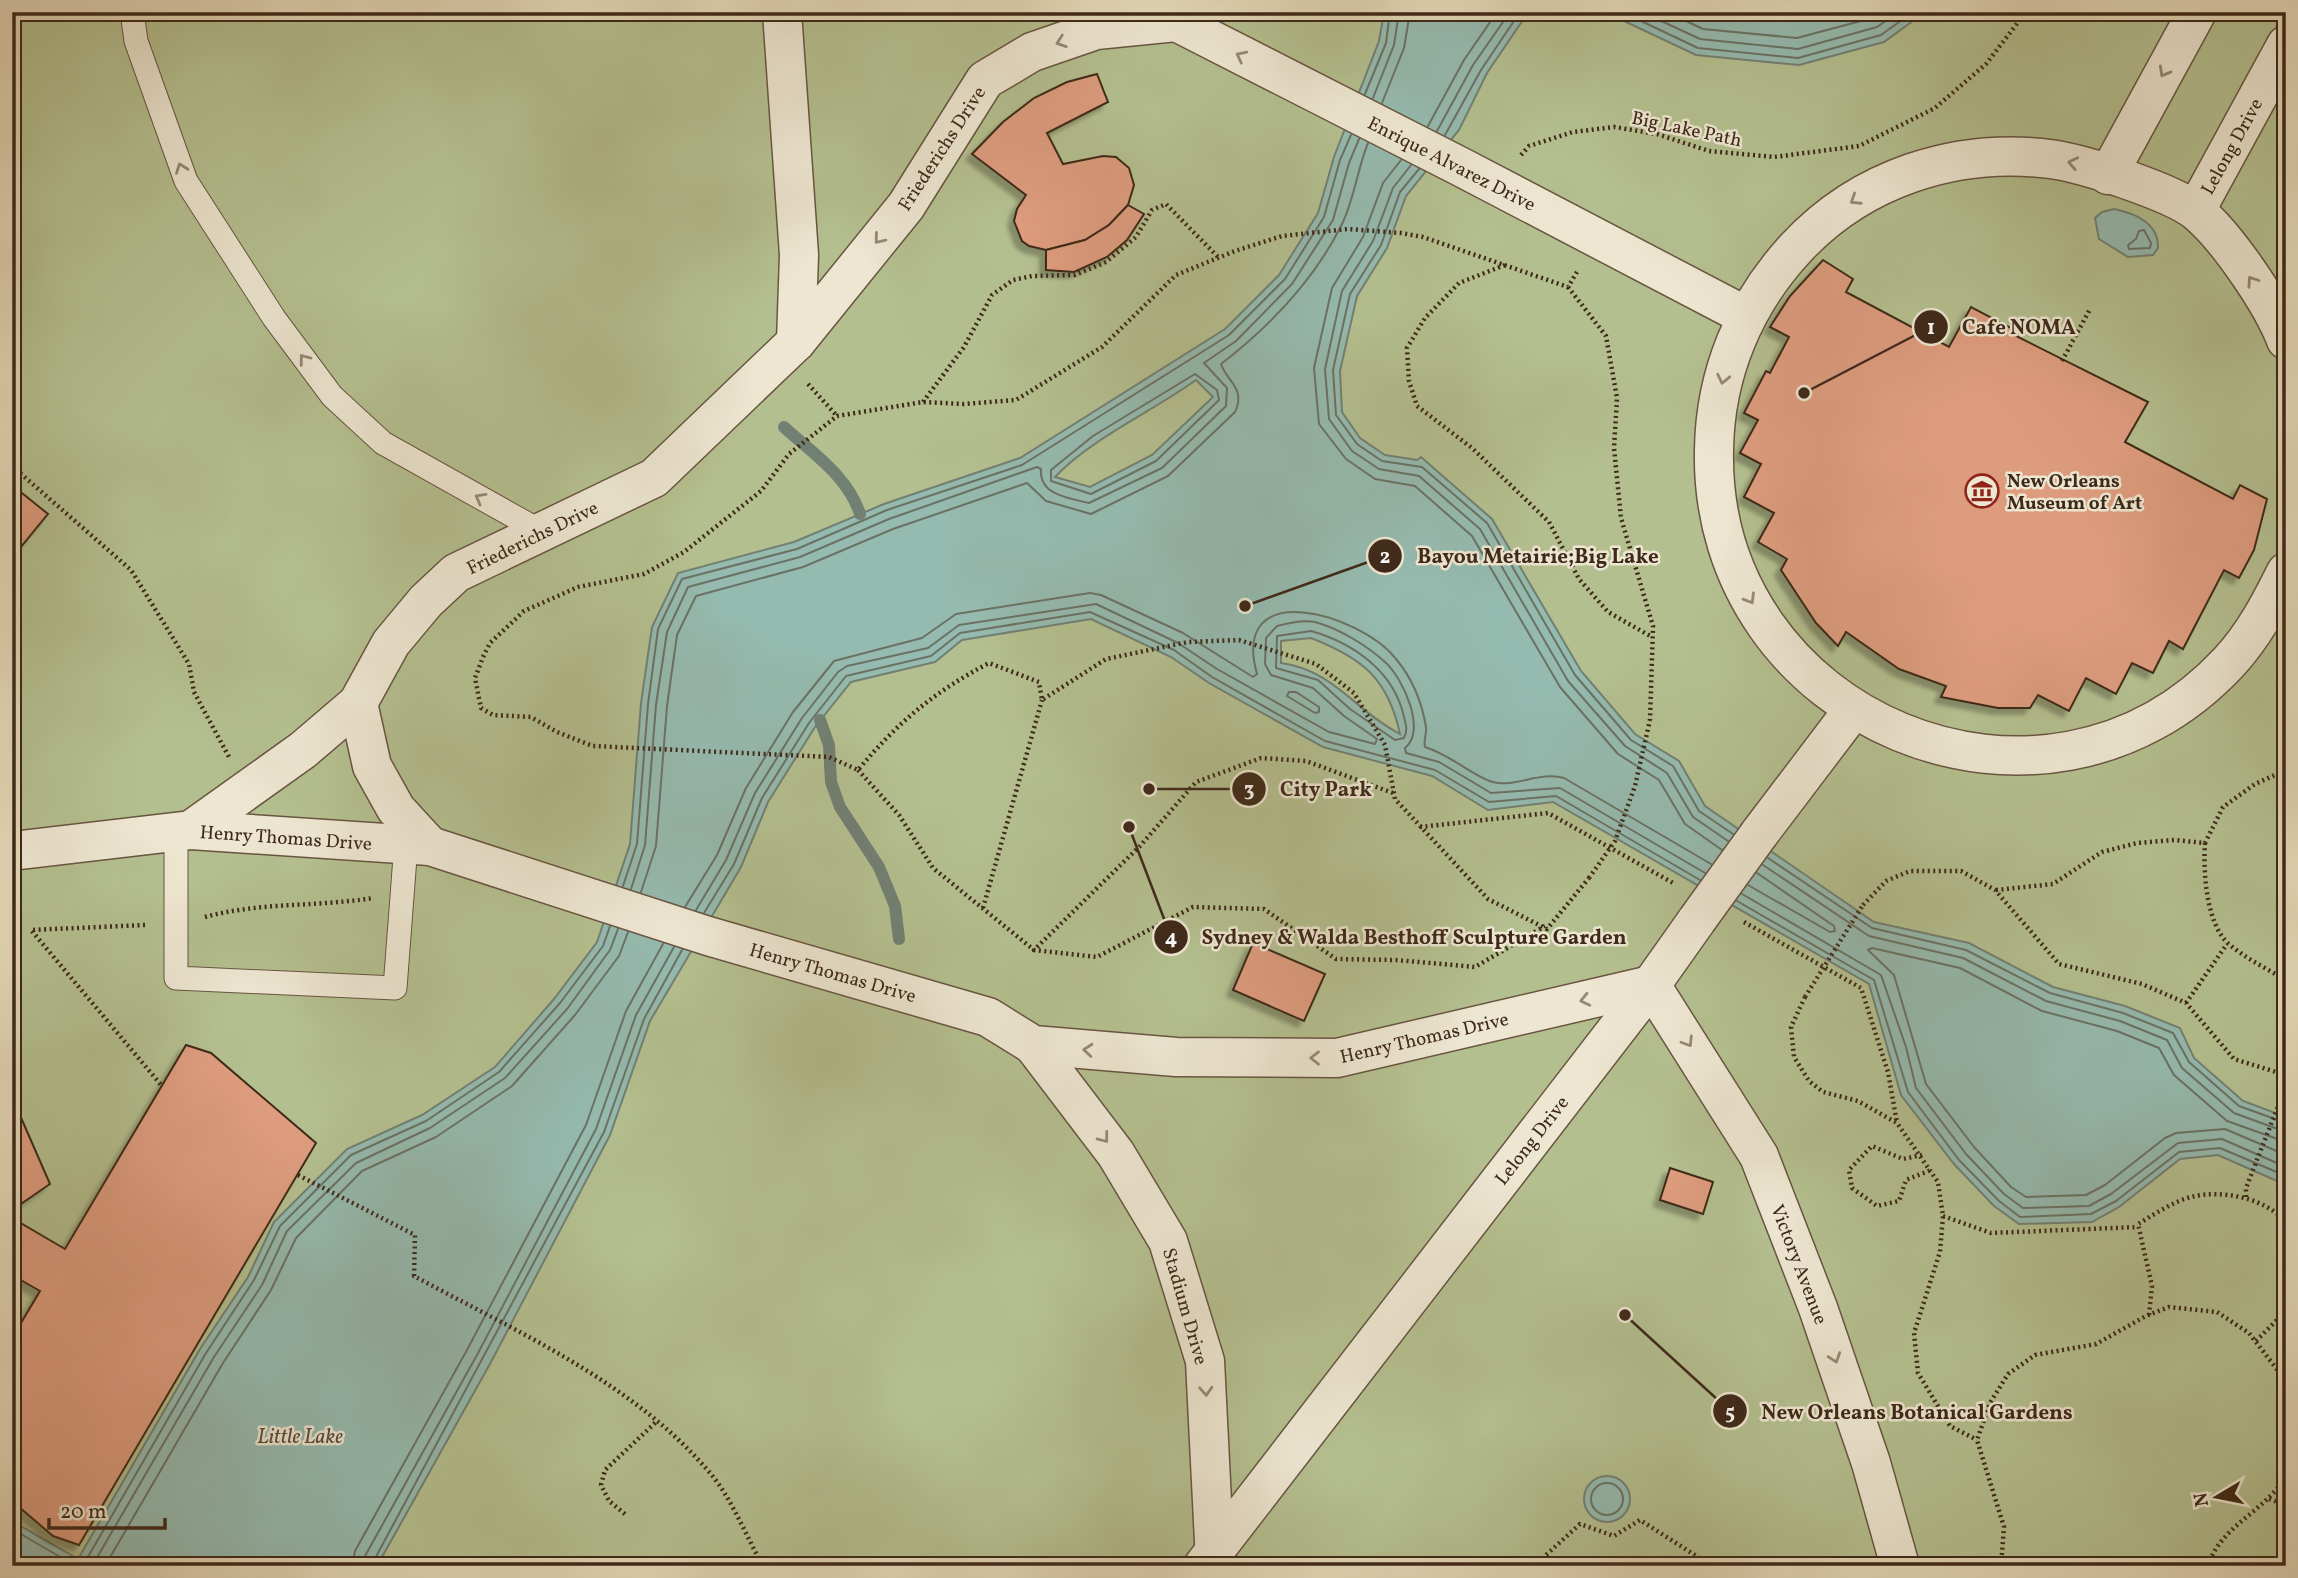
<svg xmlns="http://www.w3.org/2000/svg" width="2298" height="1578" viewBox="0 0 2298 1578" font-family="Vollkorn,serif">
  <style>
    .green { fill: #b4bf8f; stroke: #797454; stroke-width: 2 }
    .water { fill: #95baaf; stroke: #728073; stroke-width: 2; fill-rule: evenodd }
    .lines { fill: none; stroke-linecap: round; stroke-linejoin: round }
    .shore { stroke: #6a7264; stroke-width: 2 }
    .stream { stroke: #728073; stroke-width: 12 }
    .building { fill: #dd9c7e; stroke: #3e2919; stroke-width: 2; filter: url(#shadow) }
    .service-casing { stroke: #685541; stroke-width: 25 }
    .minor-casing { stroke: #685541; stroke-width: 41 }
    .path { stroke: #3e2919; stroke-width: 4.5; stroke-dasharray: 2 3.5; stroke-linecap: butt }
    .service { stroke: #ede6d1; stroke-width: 23 }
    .minor { stroke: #ede6d1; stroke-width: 38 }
    .minor-bridge-casing { stroke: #685541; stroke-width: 41; stroke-linecap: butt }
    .path-bridge { stroke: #3e2919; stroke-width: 4.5; stroke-dasharray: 2 3.5; stroke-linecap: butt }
    .minor-bridge { stroke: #ede6d1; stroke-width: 38 }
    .oneway { stroke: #968875 }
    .labels { text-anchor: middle; stroke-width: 5; stroke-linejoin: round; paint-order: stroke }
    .street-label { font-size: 19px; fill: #3e2919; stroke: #ede6d1 }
    .poi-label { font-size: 19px; font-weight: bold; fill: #3e2919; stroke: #ede6d1; text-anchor: start }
    .water-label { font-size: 21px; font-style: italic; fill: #544d3e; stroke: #ede6d1 }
    .leader { fill: none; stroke: #3e2919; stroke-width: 2.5 }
    .callout-dot { fill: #3e2919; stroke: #ede6d1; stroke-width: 2.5 }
    .mark-label { font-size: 21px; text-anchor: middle; font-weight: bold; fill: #fff }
    .callout-label { font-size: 21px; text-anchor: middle; font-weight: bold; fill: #3e2919; stroke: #ede6d1; stroke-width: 5; stroke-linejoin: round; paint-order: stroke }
  </style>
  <defs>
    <filter id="shadow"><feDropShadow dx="-6" dy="6" stdDeviation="2" flood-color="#0004"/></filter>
  </defs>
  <rect width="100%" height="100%" fill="#e4d8b8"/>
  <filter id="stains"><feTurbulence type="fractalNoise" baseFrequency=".00286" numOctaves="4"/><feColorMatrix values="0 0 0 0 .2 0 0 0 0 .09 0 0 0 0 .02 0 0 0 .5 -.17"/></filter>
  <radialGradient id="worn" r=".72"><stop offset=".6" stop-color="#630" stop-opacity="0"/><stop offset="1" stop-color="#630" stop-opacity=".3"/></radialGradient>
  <rect class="green" x="12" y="12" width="2274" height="1554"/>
  <g class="water">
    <path d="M 1384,12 L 1538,12 L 1525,17 L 1487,73 L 1459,130 L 1406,196 L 1387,248 L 1357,296 L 1340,371 L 1342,412 L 1360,438 L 1385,455 L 1417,460 L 1421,457 L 1492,519 L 1581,671 L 1635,734 L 1679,761 L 1705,806 L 1874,922 L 1969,943 L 2053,987 L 2125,1006 L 2180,1028 L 2194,1058 L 2243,1101 L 2286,1117 L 2286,1185 L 2218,1155 L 2180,1159 L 2119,1207 L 2092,1222 L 2019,1224 L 1994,1206 L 1954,1164 L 1901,1095 L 1869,984 L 1553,802 L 1488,810 L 1432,776 L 1323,747 L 1209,683 L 1171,657 L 1091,619 L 962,640 L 935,662 L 851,682 L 815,727 L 768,802 L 741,867 L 650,1021 L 610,1135 L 491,1362 L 377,1566 L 12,1566 L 12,1521 L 78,1559 L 200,1349 L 248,1277 L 274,1222 L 347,1149 L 422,1115 L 495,1067 L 554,999 L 597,942 L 630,844 L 641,703 L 652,627 L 678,573 L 794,542 L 884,504 L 1020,458 L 1225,329 L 1279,275 L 1318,213 L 1334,157 L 1379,41 ZM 1196,380 L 1213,397 L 1152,455 L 1090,487 L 1055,477 C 1089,440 1153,411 1196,380 ZM 1311,638 C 1362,658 1388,678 1400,734 C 1355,711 1334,670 1281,663 L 1281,641 Z"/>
    <polygon points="1605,12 1925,12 1884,42 1799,65 1696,55"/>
    <path d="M 2114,209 C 2134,213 2159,223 2158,248 L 2153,255 L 2128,257 L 2099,239 L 2095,218 L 2102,212 Z"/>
    <circle cx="1607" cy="1499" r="23"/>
  </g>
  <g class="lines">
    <g class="shore">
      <polyline points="1622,12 1698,48 1798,58 1881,35 1913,12"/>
      <polyline points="1642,12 1700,39 1798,49 1877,27 1898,12"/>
      <polyline points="1667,12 1703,29 1797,38 1872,18 1880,12"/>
      <polyline points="1365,94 1386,43 1390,12"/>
      <polyline points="1373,98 1394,45 1399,12"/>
      <polyline points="1382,103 1404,48 1410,12"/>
      <polyline points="1428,126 1464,60 1497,12"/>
      <polyline points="1437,131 1473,65 1510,12"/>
      <polyline points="1445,135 1481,70 1520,12"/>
      <polyline points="1401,160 1383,183 1363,237 1332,288 1314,368 1319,424 1346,459 1375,479 1415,486 1472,536 1560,687 1618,754 1659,780 1685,824 1722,850"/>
      <polyline points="1411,165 1393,188 1373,241 1342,291 1325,369 1329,419 1352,451 1379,469 1419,476 1480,529 1568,681 1625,746 1667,773 1693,817 1728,841"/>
      <polyline points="1419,169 1400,192 1381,245 1350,294 1333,370 1336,415 1357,444 1382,461 1422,467 1487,523 1575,675 1631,740 1673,766 1699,811 1733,834"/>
      <polygon points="2144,230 2151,243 2150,248 2129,249 2128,245 2136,239 2139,231"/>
      <polygon points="1195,374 1217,390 1219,400 1156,461 1091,494 1051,481 1051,470 1093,436"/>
      <path d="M 1311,631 C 1353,643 1394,671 1404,717 C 1406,725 1408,730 1404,738 L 1395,740 L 1350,709 L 1318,680 L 1276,668 L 1277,636 Z"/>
      <polygon points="1296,692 1319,707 1319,712 1315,713 1287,696 1289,692"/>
      <polyline points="1768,858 1872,928 1966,950 2050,993 2123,1013 2173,1033 2189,1062 2239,1106 2286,1123"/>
      <polyline points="1763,865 1869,936 1963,958 2046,1001 2120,1021 2167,1040 2182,1068 2234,1113 2286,1132"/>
      <polyline points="1748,885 1830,932 1835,931 1834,926 1757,873"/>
      <polyline points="623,886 637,844 648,704 658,629 682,579 797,549 887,510 1022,465 1229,335 1285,279 1324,217 1340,160 1351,135"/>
      <path d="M 631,889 L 645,845 L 656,705 L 667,632 L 688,587 L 800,557 L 889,519 L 1037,467 L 1041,469 C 1039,495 1068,498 1089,503 L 1162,468 L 1226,406 L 1227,388 L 1204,363 L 1236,341 L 1292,284 L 1333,220 L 1349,163 L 1359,139"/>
      <path d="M 641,892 L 656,846 L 667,706 L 677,635 L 696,596 L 803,567 L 893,529 L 1027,483 L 1046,501 L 1091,514 L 1168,476 L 1235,412 C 1246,388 1227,382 1221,364 C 1270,326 1313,282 1341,226 C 1354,201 1357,170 1368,143"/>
      <polyline points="1742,894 1881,975 1906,1047 1916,1088 1966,1154 2004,1194 2023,1208 2089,1206 2111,1194 2178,1143 2222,1139 2286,1167"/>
      <polyline points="1737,901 1874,980 1908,1092 1959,1160 1999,1201 2020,1217 2091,1214 2116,1201 2179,1152 2220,1148 2286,1176"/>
      <path d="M 685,907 L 717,855 L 746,788 L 793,712 L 834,661 L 922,638 L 956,614 L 1090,593 L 1101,595 L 1183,633 L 1253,677 L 1257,674 C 1229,575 1361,614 1396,659 C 1412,678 1422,703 1426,727 C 1427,734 1423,741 1425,747 C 1451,755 1474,777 1493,782 C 1513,788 1541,771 1564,778 L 1711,864"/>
      <path d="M 696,910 L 726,860 L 755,793 L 802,718 L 838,672 L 847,666 L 928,648 L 959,625 L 1096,604 L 1178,643 L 1217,669 L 1329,732 L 1375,744 L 1377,739 L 1344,716 L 1313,688 L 1271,675 L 1265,664 L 1266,638 L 1277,626 C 1288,623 1304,620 1315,622 C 1340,629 1366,645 1385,662 C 1403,678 1427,731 1405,748 L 1406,753 L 1439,762 L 1491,793 L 1560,788 L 1705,873"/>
      <polyline points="704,913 734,864 762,798 809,723 846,676 931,656 960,633 1090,612 1174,650 1212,677 1325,741 1435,770 1489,802 1556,796 1700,880"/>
      <polyline points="2286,1142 2227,1121 2174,1075 2159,1048 2117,1031 2042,1011 1960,968 1872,948 1868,950 1894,975 1926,1084 1974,1147 2011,1187 2026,1197 2086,1195 2105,1185 2165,1138 2176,1133 2225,1129 2286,1155"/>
      <circle cx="1607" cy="1499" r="16"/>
      <polyline points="12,1529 76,1566"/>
      <polyline points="78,1566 85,1562 206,1353 254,1280 280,1226 351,1155 426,1121 499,1072 560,1003 603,946 610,926"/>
      <polyline points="92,1566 214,1357 262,1285 287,1231 356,1163 430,1128 505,1078 567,1009 610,950 618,929"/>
      <polyline points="105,1566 223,1363 271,1290 296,1238 362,1171 436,1137 512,1086 575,1015 619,956 628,932"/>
      <polyline points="352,1566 355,1551 467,1350 586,1125 626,1011 663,944"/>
      <polyline points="363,1566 365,1556 477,1355 596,1129 636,1015 674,947"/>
      <polyline points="371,1566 604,1132 644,1019 682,950"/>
    </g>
    <g class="stream">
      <path d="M 784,427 C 812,453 848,476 860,514"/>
      <polyline points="820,720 829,745 831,782 840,807 879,867 895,906 899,939"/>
    </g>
  </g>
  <g class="building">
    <polygon points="1097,74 1108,102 1047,133 1063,164 1103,156 1116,157 1129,168 1134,185 1128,205 1109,225 1085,240 1046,250 1029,246 1022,241 1014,221 1017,209 1026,195 972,154 1003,122 1034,98 1067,82"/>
    <polygon points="1128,205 1144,214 1127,240 1107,257 1074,272 1046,270 1046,250 1085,240 1109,225"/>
    <polygon points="1823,260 1853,279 1846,292 1949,347 1971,307 2015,330 2012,334 2148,402 2125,442 2233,499 2240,485 2267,499 2254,550 2239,578 2224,570 2183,649 2169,641 2153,673 2132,663 2116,694 2086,678 2069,711 2038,695 2030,708 1998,708 1941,697 1946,686 1899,669 1846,632 1838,646 1816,623 1781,570 1787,559 1758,542 1774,513 1744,497 1761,464 1740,453 1758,420 1744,413 1766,371 1770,373 1789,337 1770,327 1790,296"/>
    <polygon points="12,485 48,514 12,558"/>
    <polygon points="1253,943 1325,974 1304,1021 1233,990"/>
    <polygon points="186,1045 211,1053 316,1143 79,1545 53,1536 12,1501 12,1338 40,1291 12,1275 12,1218 65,1249"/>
    <polygon points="12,1097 50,1184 12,1210"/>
    <polygon points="1670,1168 1713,1182 1703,1214 1660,1200"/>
  </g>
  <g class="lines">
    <defs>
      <g id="service">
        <polyline points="132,12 136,41 186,181 274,318 332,396 383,443 540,531"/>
        <polyline points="176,833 176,978 395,988 406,844"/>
      </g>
      <g id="minor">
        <polyline points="782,12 799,255 796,342"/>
        <polyline points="1157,12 1463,168 1746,316"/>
        <polyline points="2108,175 2197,12"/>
        <polyline points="2196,210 2286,45"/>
        <path d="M 2286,340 C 2272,303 2227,237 2197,212 C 2172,192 2082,163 2050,159 C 1956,147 1861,178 1796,248 C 1744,304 1715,374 1714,450 C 1708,720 2044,861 2229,662 C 2254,635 2270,604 2286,572"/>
        <polyline points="358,703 372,766 396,809 430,846"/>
        <polyline points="191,830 303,750 358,703 391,643 426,601 456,573 654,478 796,342 906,206 985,80 1032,52 1096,30 1176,22"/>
        <polyline points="1759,834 1853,710"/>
        <polyline points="12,851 191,830 430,846 708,936 988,1017 1033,1045 1176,1057 1337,1058 1651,985"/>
        <polyline points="1651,985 1759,1156 1818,1308 1871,1463 1900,1566"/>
        <polyline points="1033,1045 1116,1154 1168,1241 1205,1361 1215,1562"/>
        <polyline points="1203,1566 1651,985 1697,920"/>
      </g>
    </defs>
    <use href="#service" class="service-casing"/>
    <use href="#minor" class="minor-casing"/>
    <g class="path">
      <polyline points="1521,155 1529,146 1573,132 1614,127 1657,134 1709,151 1774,157 1859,146 1935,108 1986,64 2026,12"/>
      <polyline points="1505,265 1459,283 1425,318 1407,348 1409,381 1417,406 1472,448 1549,522 1579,579 1608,612 1652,637"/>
      <path d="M 1577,272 L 1568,287 L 1423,237 L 1401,233 L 1348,229 L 1282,236 L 1235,251 L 1176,275 L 1102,347 L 1016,400 L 964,404 L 923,402 L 837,416 L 789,454 L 761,491 L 684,552 L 644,574 L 578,587 L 524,611 L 490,643 L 483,657 L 475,678 L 481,708 L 493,715 L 531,717 L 557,732 L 593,746 L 829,757 L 858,770 C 898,722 934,692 989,663 L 1039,682 L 1042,700 L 1106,659 L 1188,642 L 1239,640 L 1316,664 L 1354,693 L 1385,745 L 1395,799 L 1488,899 L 1547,929 L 1589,878"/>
      <polyline points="1568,287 1606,336 1617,398 1614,448 1621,518 1653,626 1650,720"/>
      <polyline points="2062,361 2090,309"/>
      <polyline points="808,384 837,416"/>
      <polyline points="923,402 964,347 992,295 1013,280 1032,276 1075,275 1106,262 1136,237 1152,210 1166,204 1218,257"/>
      <polyline points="12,466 131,570 189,664 194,692 229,757"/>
      <polyline points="858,770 899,815 933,868 1034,950"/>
      <polyline points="1393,793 1306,761 1261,758 1196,782 1140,846 1034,950 1097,957 1193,907 1264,909 1336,959 1396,960 1475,967 1545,926"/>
      <polyline points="1420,827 1548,813 1675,884"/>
      <path d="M 2205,843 C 2203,871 2206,926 2230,945 C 2247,959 2267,969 2286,980"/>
      <polyline points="1996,890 2053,884 2102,852 2137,843 2174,840 2205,843 2223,807 2255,784 2286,770"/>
      <polyline points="1863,905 1886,881 1910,871 1961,871 1995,890 2059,964 2142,984 2186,1003 2234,1059 2286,1075"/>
      <polyline points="983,908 1042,700"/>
      <path d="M 205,917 C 259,902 317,907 373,898"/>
      <polyline points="1744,922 1861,988 1888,1072 1897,1123"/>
      <polyline points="145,925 31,930 162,1086"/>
      <polyline points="1805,997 1791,1027 1794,1057 1809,1081 1823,1092 1858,1101 1897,1123 1938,1182 1943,1216 1940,1252 1914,1333 1918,1373 1950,1426 1977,1440"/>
      <polyline points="2186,1003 2227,944"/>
      <polyline points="1922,1155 1903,1159 1872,1146 1849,1170 1852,1188 1877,1206 1899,1201 1906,1180 1931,1170"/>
      <path d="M 298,1175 L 415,1235 L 414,1276 C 517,1332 633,1382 710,1473 C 731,1497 747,1538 763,1566"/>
      <polyline points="2246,1197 2246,1188 2286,1086"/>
      <polyline points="1943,1216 1991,1233 2138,1227"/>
      <path d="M 2149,1315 L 2152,1286 L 2138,1224 C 2155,1214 2172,1202 2191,1197 C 2221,1189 2267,1198 2286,1223"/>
      <polyline points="2256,1341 2286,1311"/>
      <polyline points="2269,1499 2286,1505"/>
      <polyline points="625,1514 609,1501 601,1485 605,1470 656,1422"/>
      <polyline points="1534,1566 1580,1524 1614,1536 1640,1520 1712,1566"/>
      <polyline points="2001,1566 2004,1527 1977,1440 1990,1403 2008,1374 2035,1355 2096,1344 2146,1316 2169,1307 2217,1312 2249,1333 2286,1381"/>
      <path d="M 2208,1566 C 2220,1526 2266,1511 2286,1476"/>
    </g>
    <use href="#service" class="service"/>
    <use href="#minor" class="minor"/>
    <defs>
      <polyline id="minor-bridge" points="1697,920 1759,834"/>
    </defs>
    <use href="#minor-bridge" class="minor-bridge-casing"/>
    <g class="path-bridge">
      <polyline points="1589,878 1615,841 1635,786 1650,720"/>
      <polyline points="1805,997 1863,905"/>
    </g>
    <use href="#minor-bridge" class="minor-bridge"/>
  </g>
  <defs><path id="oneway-chevron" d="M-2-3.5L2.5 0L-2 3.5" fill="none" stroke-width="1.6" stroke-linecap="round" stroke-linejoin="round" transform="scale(1.75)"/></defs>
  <g class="oneway">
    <use href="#oneway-chevron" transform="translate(1061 42) rotate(161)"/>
    <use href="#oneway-chevron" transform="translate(1241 56) rotate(-153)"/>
    <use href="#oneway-chevron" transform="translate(2164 72) rotate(119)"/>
    <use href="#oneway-chevron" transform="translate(2073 163) rotate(-168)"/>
    <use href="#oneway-chevron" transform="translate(181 168) rotate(-110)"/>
    <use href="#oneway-chevron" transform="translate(1855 200) rotate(147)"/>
    <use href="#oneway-chevron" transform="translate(879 239) rotate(129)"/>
    <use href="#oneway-chevron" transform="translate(2252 281) rotate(-124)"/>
    <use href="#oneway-chevron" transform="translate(304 359) rotate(-127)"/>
    <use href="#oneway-chevron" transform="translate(1723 379) rotate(102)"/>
    <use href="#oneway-chevron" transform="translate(480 498) rotate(-151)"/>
    <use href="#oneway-chevron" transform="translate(1750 599) rotate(59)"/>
    <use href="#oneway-chevron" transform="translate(1585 1000) rotate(167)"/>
    <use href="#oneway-chevron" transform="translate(1688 1042) rotate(58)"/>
    <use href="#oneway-chevron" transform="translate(1088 1050) rotate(-175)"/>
    <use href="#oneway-chevron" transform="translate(1315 1058) rotate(-180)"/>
    <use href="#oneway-chevron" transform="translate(1104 1138) rotate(53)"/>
    <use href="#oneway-chevron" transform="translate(1835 1358) rotate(71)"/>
    <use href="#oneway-chevron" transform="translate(1206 1391) rotate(87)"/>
  </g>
  <defs>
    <symbol id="museum-ring" viewBox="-11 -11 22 22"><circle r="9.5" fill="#ede6d1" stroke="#8f2418" stroke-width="1.5"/><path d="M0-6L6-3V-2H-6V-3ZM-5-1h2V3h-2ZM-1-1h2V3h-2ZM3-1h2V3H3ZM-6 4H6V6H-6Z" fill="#8f2418"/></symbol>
  </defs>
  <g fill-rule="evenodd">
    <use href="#museum-ring" x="1963" y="472" width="38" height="38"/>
  </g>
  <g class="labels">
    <g class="street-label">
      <text transform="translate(1687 128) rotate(12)" y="7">Big Lake Path</text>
      <text transform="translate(2231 146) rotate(-61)" y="7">Lelong Drive</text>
      <text transform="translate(941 148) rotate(-57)" y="7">Friederichs Drive</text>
      <text transform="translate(1452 163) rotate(27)" y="7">Enrique Alvarez Drive</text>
      <text transform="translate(532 537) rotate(-26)" y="7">Friederichs Drive</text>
      <text transform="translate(286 837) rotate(4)" y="7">Henry Thomas Drive</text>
      <text transform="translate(833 972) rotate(16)" y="7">Henry Thomas Drive</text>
      <text transform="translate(1424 1037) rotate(-13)" y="7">Henry Thomas Drive</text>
      <text transform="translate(1531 1140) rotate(-52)" y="7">Lelong Drive</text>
      <text transform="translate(1800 1264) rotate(69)" y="7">Victory Avenue</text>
      <text transform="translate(1186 1306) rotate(74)" y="7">Stadium Drive</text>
    </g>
    <g class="poi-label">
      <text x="2007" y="487">New Orleans<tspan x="2007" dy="22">Museum of Art</tspan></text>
    </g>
    <g class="water-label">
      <text x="300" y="1443">Little Lake</text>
    </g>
  </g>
  <path class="leader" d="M1804 393L1931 327M1245 606L1385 556M1149 789L1249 789M1129 827L1171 937M1625 1315L1730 1411"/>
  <g class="callout-dot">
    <circle cx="1804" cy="393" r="7"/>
    <circle cx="1245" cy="606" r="7"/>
    <circle cx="1149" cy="789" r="7"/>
    <circle cx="1129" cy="827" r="7"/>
    <circle cx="1625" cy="1315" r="7"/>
    <circle cx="1931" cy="327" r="18"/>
    <circle cx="1385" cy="556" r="18"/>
    <circle cx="1249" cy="789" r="18"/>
    <circle cx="1171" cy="937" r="18"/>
    <circle cx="1730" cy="1411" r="18"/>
  </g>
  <g class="mark-label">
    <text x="1931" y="334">1</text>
    <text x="1385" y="563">2</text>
    <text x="1249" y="796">3</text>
    <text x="1171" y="944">4</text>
    <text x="1730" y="1419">5</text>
  </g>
  <g class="callout-label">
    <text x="2019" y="334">Cafe NOMA</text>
    <text x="1538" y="563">Bayou Metairie;Big Lake</text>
    <text x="1326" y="796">City Park</text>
    <text x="1414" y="944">Sydney &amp; Walda Besthoff Sculpture Garden</text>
    <text x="1917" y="1419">New Orleans Botanical Gardens</text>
  </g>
  <rect width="2298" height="1578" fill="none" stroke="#e4d8b8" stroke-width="42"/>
  <rect x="14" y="14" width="2270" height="1550" fill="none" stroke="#3e2919" stroke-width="3.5"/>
  <rect x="21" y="21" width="2256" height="1536" fill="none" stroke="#3e2919" stroke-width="2"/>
  <g transform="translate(2217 1497) rotate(260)" stroke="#ede6d1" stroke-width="5" paint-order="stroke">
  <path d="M0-5L12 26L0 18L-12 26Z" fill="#3e2919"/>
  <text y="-10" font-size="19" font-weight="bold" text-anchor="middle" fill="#3e2919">N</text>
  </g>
  <path d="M49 1518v10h116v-10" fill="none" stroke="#3e2919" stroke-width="3.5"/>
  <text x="60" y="1518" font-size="21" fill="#3e2919" stroke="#ede6d1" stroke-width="5" paint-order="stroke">20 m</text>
  <rect width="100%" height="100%" filter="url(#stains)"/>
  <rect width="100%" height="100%" fill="url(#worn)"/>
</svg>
